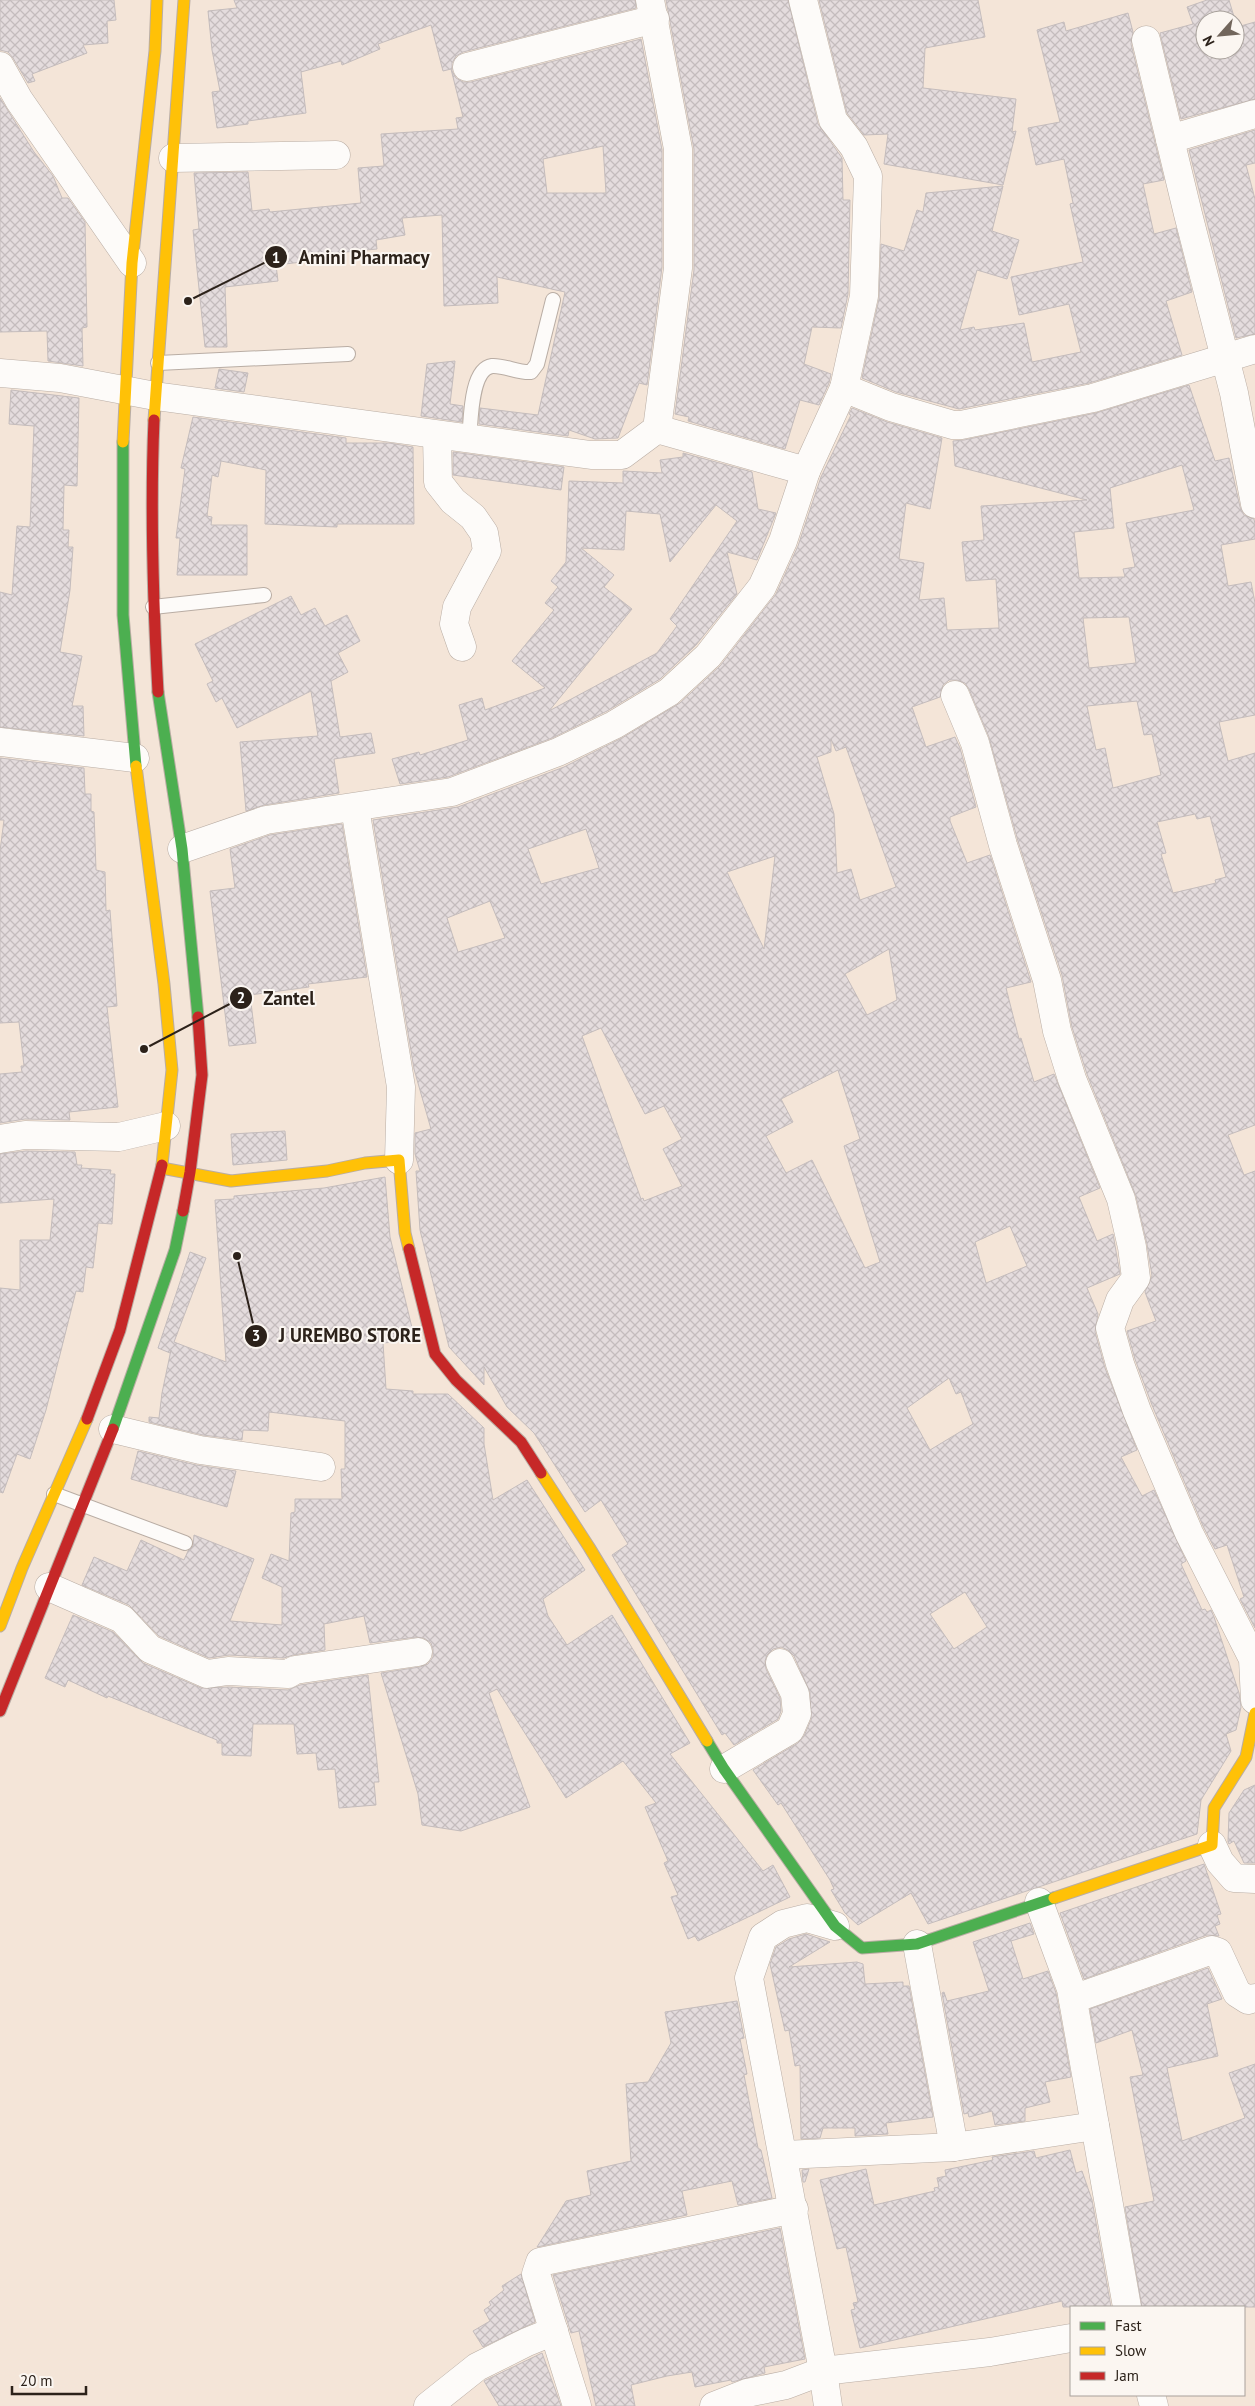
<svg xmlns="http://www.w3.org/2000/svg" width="1255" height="2406" viewBox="0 0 1255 2406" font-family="'PT Sans',sans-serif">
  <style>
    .building { fill: url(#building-cross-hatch); stroke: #c4bcbc; fill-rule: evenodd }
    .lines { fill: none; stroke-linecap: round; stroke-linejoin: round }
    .lane-casing { stroke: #b9ada4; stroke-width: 16 }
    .street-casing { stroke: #b9ada4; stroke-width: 29 }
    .fast-casing { stroke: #b9ada4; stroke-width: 13 }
    .slow-casing { stroke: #b9ada4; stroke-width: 13 }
    .jam-casing { stroke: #b9ada4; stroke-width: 13 }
    .lane { stroke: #fdfbf9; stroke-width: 14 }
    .street { stroke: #fdfbf9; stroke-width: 28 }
    .fast { stroke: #4caf50; stroke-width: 11 }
    .slow { stroke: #ffc107; stroke-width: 11 }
    .jam { stroke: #c62828; stroke-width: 11 }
    .leader { fill: none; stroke: #2c221a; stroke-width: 2 }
    .callout-dot { fill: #2c221a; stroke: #fbf6f1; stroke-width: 2 }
    .mark-label { font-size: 15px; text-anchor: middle; font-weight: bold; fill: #fff }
    .callout-label { font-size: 19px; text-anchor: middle; font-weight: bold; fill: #2c221a; stroke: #fbf6f1; stroke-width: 4; stroke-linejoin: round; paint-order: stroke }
  </style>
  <defs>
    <pattern id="building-cross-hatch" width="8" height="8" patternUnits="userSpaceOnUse" patternTransform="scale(1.25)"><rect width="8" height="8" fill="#e4dcdd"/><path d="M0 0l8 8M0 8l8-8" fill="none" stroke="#c4bcbd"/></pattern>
  </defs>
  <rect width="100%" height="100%" fill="#f4e5d8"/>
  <g class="building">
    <polygon points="0,0 114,0 116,20 107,21 108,43 83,45 87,53 32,74 35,81 28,83 13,58 8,52 0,50"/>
    <path d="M 234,0 L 635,0 L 636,8 L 463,52 L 456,56 L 452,63 L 452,71 L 456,78 L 463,82 L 471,82 L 641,39 L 662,150 L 662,267 L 647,385 L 639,383 L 618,438 L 595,439 L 569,430 L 568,436 L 479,424 L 480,408 L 538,415 L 565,292 L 497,277 L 498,303 L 444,306 L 442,215 L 402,218 L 405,235 L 376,240 L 377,249 L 336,253 L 337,258 L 276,265 L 278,281 L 225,287 L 227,347 L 205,347 L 193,230 L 199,229 L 194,173 L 248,172 L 252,211 L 269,209 L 270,212 L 361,203 L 358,168 L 384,166 L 381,134 L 458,129 L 456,118 L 463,117 L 451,69 L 443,71 L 431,25 L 378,44 L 380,49 L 342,65 L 341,61 L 301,72 L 306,113 L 248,121 L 248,124 L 217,128 L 212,92 L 220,91 L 212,50 L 208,11 L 237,8 ZM 603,146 L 606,193 L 547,193 L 543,159 Z"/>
    <polygon points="666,0 788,0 818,124 842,158 843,200 850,200 848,294 841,328 812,327 804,364 831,374 829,383 819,405 800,400 785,449 688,421 689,417 675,414 694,270 694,149"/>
    <polygon points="819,0 978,0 985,37 925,48 923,88 1016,99 1012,132 1016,131 1003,185 884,164 888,134 864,135 847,113"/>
    <polygon points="1207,0 1229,0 1235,20 1205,20 1205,50 1235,50 1235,20 1237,27 1255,22 1255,99 1181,119 1160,33 1193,24 1187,7"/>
    <polygon points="1128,13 1133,32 1131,44 1164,180 1143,184 1154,234 1176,228 1192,292 1166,301 1182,355 1089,383 959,409 896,392 862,378 879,299 881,244 904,251 917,210 923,212 926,193 1003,186 992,231 1019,240 1007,279 977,270 960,330 974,327 975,330 1024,323 1032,362 1081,352 1069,304 1019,315 1011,277 1083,262 1070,204 1073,203 1064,159 1036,165 1028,128 1060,122 1037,30 1064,22 1066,31"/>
    <polygon points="0,98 34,152 53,176 62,198 68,198 85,222 87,327 82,328 83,366 48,361 47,331 0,332"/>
    <polygon points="1255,130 1255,163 1246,165 1255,199 1255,334 1236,338 1189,150"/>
    <polygon points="455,361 450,404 463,406 462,422 421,416 427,364"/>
    <polygon points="219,369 248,373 244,392 215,388"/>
    <path d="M 1189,385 L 1215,461 L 1229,458 L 1240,507 L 1244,515 L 1254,519 L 1255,524 L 1255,539 L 1221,545 L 1228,586 L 1251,582 L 1255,603 L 1255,715 L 1219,722 L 1228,761 L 1255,753 L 1255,1125 L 1228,1135 L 1244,1175 L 1255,1171 L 1255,1628 L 1240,1599 L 1244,1597 L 1227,1545 L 1215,1549 L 1203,1526 L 1152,1405 L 1135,1359 L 1127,1331 L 1156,1321 L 1145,1292 L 1152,1276 L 1147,1244 L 1136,1196 L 1087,1074 L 1072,1027 L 1062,975 L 1018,841 L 989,737 L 969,689 L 965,683 L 957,680 L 949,680 L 943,685 L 940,697 L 912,707 L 926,747 L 955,737 L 960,748 L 976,807 L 950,817 L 950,821 L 967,863 L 990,855 L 1031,982 L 1006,988 L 1019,1039 L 1021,1038 L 1034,1082 L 1054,1074 L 1100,1188 L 1079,1197 L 1097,1241 L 1113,1234 L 1120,1274 L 1087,1288 L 1098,1314 L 1095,1332 L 1105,1368 L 1137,1450 L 1121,1457 L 1142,1496 L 1154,1490 L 1186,1561 L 1181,1564 L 1202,1610 L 1205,1609 L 1207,1612 L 1211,1610 L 1214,1617 L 1239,1693 L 1241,1707 L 1236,1730 L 1226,1734 L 1231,1751 L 1201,1800 L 1197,1834 L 928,1924 L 911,1893 L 858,1925 L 845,1913 L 831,1890 L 834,1889 L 830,1880 L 781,1803 L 778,1805 L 753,1770 L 798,1743 L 804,1736 L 811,1720 L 810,1692 L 794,1656 L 788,1650 L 781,1647 L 773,1649 L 767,1655 L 765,1661 L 766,1669 L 780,1698 L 781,1711 L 778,1719 L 734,1745 L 725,1733 L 722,1735 L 612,1555 L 628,1544 L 601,1500 L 585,1512 L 534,1433 L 507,1407 L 484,1367 L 484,1385 L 449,1347 L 420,1230 L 416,1171 L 420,1171 L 415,1154 L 415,1133 L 431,1129 L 414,1069 L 373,820 L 458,807 L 564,767 L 622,738 L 680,703 L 720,666 L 776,594 L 798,546 L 821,477 L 851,415 L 849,414 L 852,408 L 887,422 L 942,438 L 930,509 L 906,503 L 899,559 L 924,563 L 919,600 L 944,598 L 947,630 L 999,628 L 996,579 L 966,581 L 962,542 L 984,540 L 981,506 L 1087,500 L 955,466 L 953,441 L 964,440 L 1096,413 ZM 1182,465 L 1194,510 L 1126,523 L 1135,567 L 1123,569 L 1125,577 L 1079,578 L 1074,532 L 1114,528 L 1110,488 ZM 1129,617 L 1136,663 L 1089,668 L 1083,618 ZM 1137,701 L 1144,735 L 1152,734 L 1161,775 L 1113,788 L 1105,748 L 1096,750 L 1087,706 ZM 831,739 L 836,751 L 846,747 L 896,887 L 860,900 L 851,869 L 837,873 L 834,814 L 817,757 L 831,752 ZM 1195,814 L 1197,819 L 1210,816 L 1226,877 L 1215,880 L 1216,883 L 1173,893 L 1161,854 L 1166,853 L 1157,822 ZM 586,829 L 599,868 L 541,884 L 528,849 ZM 775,856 L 764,949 L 727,872 ZM 490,901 L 505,938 L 458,952 L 447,918 ZM 889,949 L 897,1000 L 867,1015 L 845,974 ZM 601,1028 L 645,1114 L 664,1106 L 682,1139 L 663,1149 L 682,1186 L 644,1201 L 643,1198 L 641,1199 L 582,1036 ZM 838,1070 L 860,1139 L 844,1146 L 880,1262 L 865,1268 L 812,1160 L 786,1173 L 766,1136 L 793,1122 L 781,1099 ZM 1010,1226 L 1027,1266 L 986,1283 L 975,1242 ZM 949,1378 L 956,1394 L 961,1392 L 973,1424 L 930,1450 L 907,1408 ZM 965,1592 L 987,1627 L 954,1649 L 930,1614 Z"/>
    <polygon points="11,390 79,398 77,486 64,485 63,530 69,530 68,547 73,547 70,590 60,652 82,656 72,706 83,706 84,736 0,727 0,592 12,595 17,526 30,527 34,426 9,424"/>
    <polygon points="193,417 346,438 346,443 389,443 413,447 414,524 337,524 337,527 265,524 266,470 221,461 218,477 212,475 207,516 212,517 211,525 247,525 247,575 177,575 180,538 176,538 185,469 181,468"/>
    <polygon points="453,452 564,467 561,490 453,475"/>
    <path d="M 683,453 L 752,472 L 758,509 L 776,513 L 757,560 L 727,552 L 737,594 L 696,645 L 660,679 L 607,711 L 552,738 L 448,777 L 400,784 L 392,759 L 419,752 L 420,755 L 468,740 L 459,705 L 482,698 L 485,710 L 545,688 L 512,661 L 554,610 L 545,603 L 558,587 L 551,581 L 566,562 L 569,481 L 623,483 L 623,471 L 662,473 L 660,460 L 683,457 ZM 716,505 L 737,521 L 670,619 L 677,626 L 657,653 L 549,711 L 632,609 L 604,587 L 614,575 L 581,548 L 624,550 L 626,511 L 660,514 L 670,562 Z"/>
    <polygon points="291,596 301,615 315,608 325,626 347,615 360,641 338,653 348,672 331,681 340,737 371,733 375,753 334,759 339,793 264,805 246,811 240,742 318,736 311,691 237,728 222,698 216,702 207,684 213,681 195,644"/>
    <polygon points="0,758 84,768 85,794 91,794 91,811 94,812 96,870 105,872 106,911 110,910 117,1006 107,1007 118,1107 69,1112 70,1120 25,1119 0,1123 0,1074 22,1072 21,1066 24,1066 19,1022 0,1023 0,851 4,820 0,820"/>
    <polygon points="342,824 367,977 308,984 309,987 250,995 256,1043 229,1046 210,891 235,888 230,849 270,835"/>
    <polygon points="285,1131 287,1160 233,1165 231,1134"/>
    <polygon points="26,1151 75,1152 77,1165 82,1165 81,1168 111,1170 110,1174 115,1174 112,1224 98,1223 93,1268 86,1267 83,1292 76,1291 46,1410 30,1459 17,1454 3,1493 0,1492 0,1288 20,1290 20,1240 50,1240 54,1199 0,1203 0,1154"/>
    <polygon points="385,1177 390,1237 415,1340 383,1343 386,1389 413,1391 413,1394 448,1394 484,1428 484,1444 493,1500 527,1480 585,1570 543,1599 548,1616 567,1645 612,1615 690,1743 670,1754 763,1871 773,1865 790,1897 698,1941 695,1936 688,1939 671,1897 678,1895 664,1863 668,1861 645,1807 656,1803 623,1761 566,1798 497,1689 489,1693 530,1807 461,1831 422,1825 418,1794 381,1673 420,1667 428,1664 433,1657 433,1649 431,1643 424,1638 416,1637 370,1643 364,1616 324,1624 325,1650 293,1655 284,1658 229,1655 209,1658 159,1636 129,1605 82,1585 94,1557 127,1571 141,1540 184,1560 188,1551 193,1546 194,1535 254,1559 230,1621 282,1625 282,1587 262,1578 271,1554 289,1561 291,1513 295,1512 295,1499 342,1499 341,1469 345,1469 345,1421 269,1412 268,1431 243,1430 242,1440 203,1435 149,1422 149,1417 159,1418 162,1393 171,1350 170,1353 158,1348 190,1252 206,1258 174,1342 226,1362 215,1200 234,1199 234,1196 324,1188"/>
    <polygon points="138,1451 196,1465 236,1471 227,1507 131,1479"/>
    <polygon points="73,1615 113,1632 143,1663 201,1688 229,1687 288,1690 300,1685 368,1675 379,1782 374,1782 376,1805 339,1808 335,1769 318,1770 316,1753 297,1754 294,1724 253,1724 251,1756 222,1755 222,1743 217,1743 217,1740 108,1696 107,1698 68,1680 65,1687 45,1678"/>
    <polygon points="1255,1785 1255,1863 1244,1863 1234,1841 1229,1844 1228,1842 1229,1813 1244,1790"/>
    <polygon points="1204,1864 1221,1914 1217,1915 1220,1924 1215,1926 1219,1936 1207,1935 1084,1979 1060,1913"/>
    <polygon points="1030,1923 1034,1934 1011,1941 1023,1979 1048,1971 1056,1993 1071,2077 1045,2082 1050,2102 1025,2108 1025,2121 995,2125 992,2111 969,2117 968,2113 964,2114 942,1993 944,1992 947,2001 989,1991 973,1942"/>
    <polygon points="806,1934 830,1942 789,1967 857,1962 863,1964 865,1984 903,1982 903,1986 909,1986 933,2117 886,2123 888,2134 855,2136 855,2128 823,2128 820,2138 801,2139 800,2065 795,2066 789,2030 785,2031 770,1964 776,1947 789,1939"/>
    <polygon points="1208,1968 1222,1999 1207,2004 1218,2056 1167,2068 1182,2141 1245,2118 1229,2073 1255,2064 1255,2307 1142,2307 1125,2207 1154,2201 1130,2077 1143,2075 1132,2030 1096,2043 1090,2009"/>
    <polygon points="737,2001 744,2038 740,2039 747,2074 744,2075 758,2148 761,2150 772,2198 738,2205 732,2181 682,2191 687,2215 537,2247 566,2201 591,2195 587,2171 631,2161 626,2084 648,2082 671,2043 665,2012"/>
    <polygon points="1070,2150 1076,2173 1082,2171 1092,2200 1111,2307 1063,2307 1062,2301 860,2348 851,2310 855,2309 853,2303 858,2302 846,2247 837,2249 820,2180 866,2169 874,2205 935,2191 934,2188 939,2187 937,2178 946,2176 945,2170 993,2160 992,2157 1034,2151 1036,2158"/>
    <polygon points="809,2169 805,2182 803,2182 802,2170"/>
    <polygon points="780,2228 805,2359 764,2367 765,2373 732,2382 731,2380 695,2387 692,2372 667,2376 631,2385 635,2406 596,2406 579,2331 571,2333 553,2275"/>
    <polygon points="521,2274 535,2322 483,2347 473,2331 490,2321 484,2310 491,2305 489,2302 504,2290 502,2286"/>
    <polygon points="542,2353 561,2406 499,2406 484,2381"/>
  </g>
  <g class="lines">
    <defs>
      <g id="lane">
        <polyline points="158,363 348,354"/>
        <path d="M 469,440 C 471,422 470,369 492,366 C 504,365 518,373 531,372 L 537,364 L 553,300"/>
        <polyline points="153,607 264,595"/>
        <polyline points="54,1494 185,1543"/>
      </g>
      <g id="street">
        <polyline points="1146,40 1188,214 1234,393 1255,504"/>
        <polyline points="0,66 19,100 132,263"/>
        <polyline points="467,67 655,19"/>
        <polyline points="1170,139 1255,114"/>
        <polyline points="173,158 336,155"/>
        <polyline points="0,373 60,378 155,396 591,455 622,455 657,429 678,268 678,149 650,0"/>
        <polyline points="844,388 891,407 953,425 961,425 1093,398 1255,349"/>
        <polyline points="657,429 806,471"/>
        <polyline points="437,436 438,482 453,501 473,517 484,533 487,551 457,607 454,624 462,647"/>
        <polyline points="955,695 975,743 1003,845 1047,980 1057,1031 1072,1079 1121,1199 1132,1247 1136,1278 1120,1300 1110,1328 1120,1364 1137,1411 1189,1533 1253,1659 1255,1700"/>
        <polyline points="0,742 135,758"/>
        <polyline points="355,808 401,1087 399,1160"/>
        <polyline points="182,849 266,820 452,792 558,752 614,725 669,692 708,656 762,587 783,541 806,471 844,388 864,296 868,176 854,147 833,120 803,0"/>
        <polyline points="0,1139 25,1135 119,1137 166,1126"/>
        <polyline points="113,1429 200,1450 321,1467"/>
        <polyline points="49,1587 122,1619 150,1649 207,1674 228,1671 288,1674 295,1670 418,1652"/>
        <polyline points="724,1769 790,1730 797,1714 795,1694 780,1663"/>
        <polyline points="1212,1845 1220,1862 1234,1878 1255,1879"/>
        <polyline points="1039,1902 1071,1989 1127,2307"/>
        <polyline points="917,1944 954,2147"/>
        <polyline points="1073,1999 1212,1950 1218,1952 1237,1993 1248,2000 1255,1998"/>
        <polyline points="784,2155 954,2147 1095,2126"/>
        <polyline points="1151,2395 1154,2406"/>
        <polyline points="428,2406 477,2367 527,2342 554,2331"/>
        <polyline points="577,2406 536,2274 540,2262 794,2209"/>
        <polyline points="714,2406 747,2393 786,2385 823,2371 990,2352 1071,2338"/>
        <polyline points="828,2406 823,2371 749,1978 763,1937 783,1924 807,1918 835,1926"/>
      </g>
      <g id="fast">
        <polyline points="123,442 123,615 136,766"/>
        <polyline points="158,692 182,849 198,1017"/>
        <polyline points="113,1429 175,1250 183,1211"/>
        <polyline points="707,1741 724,1769 835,1926 862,1948 917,1944 1054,1898"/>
      </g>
      <g id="slow">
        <polyline points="154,420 184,0"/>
        <polyline points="123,442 132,263 155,51 157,0"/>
        <polyline points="136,766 164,984 172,1070 162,1165"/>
        <polyline points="167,1169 231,1181 327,1171 365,1163 399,1160 405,1233 409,1249"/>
        <polyline points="541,1473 589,1547 707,1741"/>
        <polyline points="0,1626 22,1568 87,1419"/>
        <polyline points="1054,1898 1212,1845 1214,1808 1246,1757 1255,1713"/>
      </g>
      <g id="jam">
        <path d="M 154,420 C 150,511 153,601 158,692"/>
        <polyline points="183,1211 190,1172 202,1075 198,1017"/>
        <polyline points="409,1249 435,1354 456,1380 521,1442 541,1473"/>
        <polyline points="87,1419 120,1330 162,1165"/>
        <polyline points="0,1711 113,1429"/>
      </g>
    </defs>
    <use href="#lane" class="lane-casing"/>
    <use href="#street" class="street-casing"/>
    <use href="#fast" class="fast-casing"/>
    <use href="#slow" class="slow-casing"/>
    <use href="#jam" class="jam-casing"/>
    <use href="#lane" class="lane"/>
    <use href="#street" class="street"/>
    <use href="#fast" class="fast"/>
    <use href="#slow" class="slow"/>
    <use href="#jam" class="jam"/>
  </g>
  <path class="leader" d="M188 301L276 257M144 1049L241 998M237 1256L256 1336"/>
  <g class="callout-dot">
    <circle cx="188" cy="301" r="5"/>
    <circle cx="144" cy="1049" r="5"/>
    <circle cx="237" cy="1256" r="5"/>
    <circle cx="276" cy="257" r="12"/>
    <circle cx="241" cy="998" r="12"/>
    <circle cx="256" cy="1336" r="12"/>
  </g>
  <g class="mark-label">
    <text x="276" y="263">1</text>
    <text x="241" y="1003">2</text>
    <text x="256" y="1341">3</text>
  </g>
  <g class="callout-label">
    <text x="364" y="264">Amini Pharmacy</text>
    <text x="289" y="1005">Zantel</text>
    <text x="350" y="1342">J UREMBO STORE</text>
  </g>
  <rect x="1070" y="2306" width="175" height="90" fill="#fbf6f1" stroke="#a8a19b"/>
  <rect x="1080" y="2322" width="25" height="8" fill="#4caf50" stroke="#a8a19b"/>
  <text x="1115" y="2331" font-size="15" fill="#2c221a">Fast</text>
  <rect x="1080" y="2347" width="25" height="8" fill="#ffc107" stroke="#a8a19b"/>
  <text x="1115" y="2356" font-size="15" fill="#2c221a">Slow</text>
  <rect x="1080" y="2372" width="25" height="8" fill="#c62828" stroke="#a8a19b"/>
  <text x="1115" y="2381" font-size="15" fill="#2c221a">Jam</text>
  <g transform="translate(1220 35) rotate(243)"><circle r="24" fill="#fbf6f1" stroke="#a8a19b"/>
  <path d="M0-4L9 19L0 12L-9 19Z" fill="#72665c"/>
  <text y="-8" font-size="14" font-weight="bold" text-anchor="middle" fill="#2c221a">N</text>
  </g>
  <path d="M12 2386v8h74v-8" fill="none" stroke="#2c221a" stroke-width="2.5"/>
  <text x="20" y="2386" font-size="15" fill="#2c221a" stroke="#fbf6f1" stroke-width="4" paint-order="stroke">20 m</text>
</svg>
